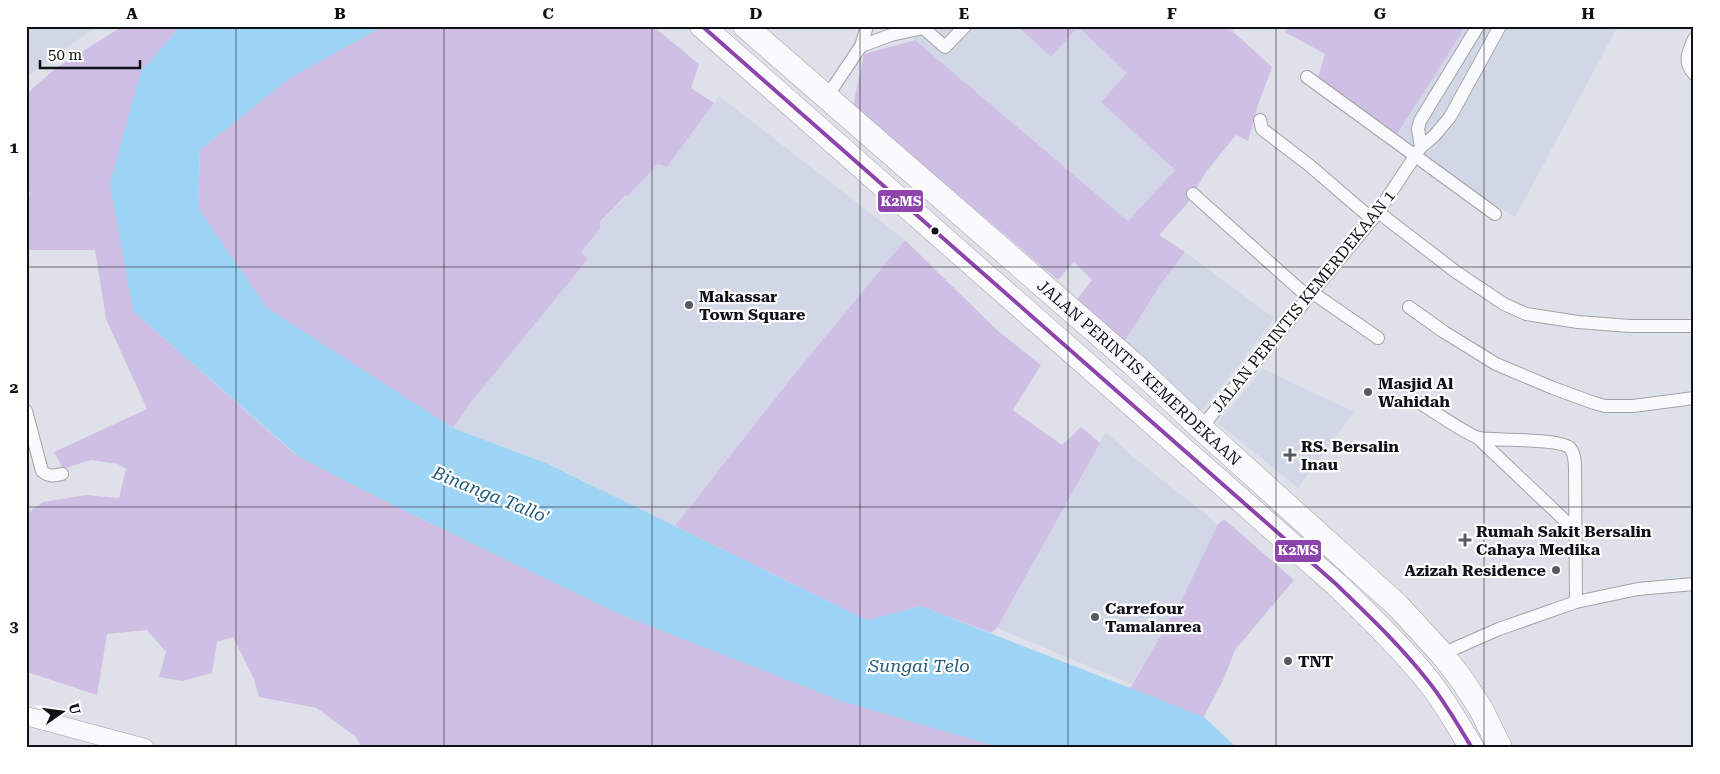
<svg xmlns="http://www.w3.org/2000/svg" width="1720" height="774" viewBox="0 0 1720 774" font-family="'Roboto Serif',serif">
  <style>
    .built { fill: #d2d7e7 }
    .green { fill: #d0bfe4 }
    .water { fill: #9ed4f5 }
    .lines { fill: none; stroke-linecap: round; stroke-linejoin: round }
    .street-casing { stroke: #a2a3a9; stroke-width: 14 }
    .secondary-casing { stroke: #a2a3a9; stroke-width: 19 }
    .highway-casing { stroke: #a2a3a9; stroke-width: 25 }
    .street { stroke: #fafafc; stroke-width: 12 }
    .secondary { stroke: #fafafc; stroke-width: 18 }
    .highway { stroke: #fafafc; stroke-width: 24 }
    .bus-1-casing { stroke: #fff; stroke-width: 8 }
    .bus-1 { stroke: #8e44ad; stroke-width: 4 }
    .grid { fill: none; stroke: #101116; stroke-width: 1; stroke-opacity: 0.55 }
    .bus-dot { fill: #101116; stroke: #fff; stroke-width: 2 }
    .poi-dot { fill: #585a60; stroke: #fff; stroke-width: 2 }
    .labels { text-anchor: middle; stroke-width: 4.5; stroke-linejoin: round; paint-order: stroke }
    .poi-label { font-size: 16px; font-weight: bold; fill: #101116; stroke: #fff; text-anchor: start }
    .street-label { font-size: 16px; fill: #101116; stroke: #fff }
    .water-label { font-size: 18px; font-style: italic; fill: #235b79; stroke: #fff }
    .line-badge { stroke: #fff; stroke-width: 2 }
    .badge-label { font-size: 14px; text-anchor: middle; font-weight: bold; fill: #fff }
    .neatline { fill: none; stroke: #101116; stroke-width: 2 }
    .grid-label { font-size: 16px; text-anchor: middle; font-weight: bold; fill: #101116 }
  </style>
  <rect width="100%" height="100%" fill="#dee1e9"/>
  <g class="built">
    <polygon points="26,26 114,26 90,31 26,77"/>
    <polygon points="899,26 1017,26 1051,57 1078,27 1128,73 1102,102 1175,170 1128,221"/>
    <polygon points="1466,26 1618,26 1515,217 1392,142"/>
    <polygon points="719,96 905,240 788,382 675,526 546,463 453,428 484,386 588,259 581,252 600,229 600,223 626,196 629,195 658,164 667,167"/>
    <polygon points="1185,252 1274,318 1239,365 1200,412 1124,342 1161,284"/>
    <polygon points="1263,369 1354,412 1298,488 1218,423"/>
    <polygon points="1106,432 1133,457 1218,524 1185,593 1131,684 997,628"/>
  </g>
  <g class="green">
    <polygon points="123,26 157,26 179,28 141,72 133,311 296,455 395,506 617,613 836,699 1003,748 362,748 356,737 317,708 259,697 254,679 233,637 217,642 212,673 182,681 159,677 166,652 147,630 107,634 97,695 27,672 27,513 43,502 86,495 119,498 126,469 118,464 91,460 63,469 54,452 147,409 106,319 95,250 26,250 26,225 30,192 26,191 26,94 56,68"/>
    <polygon points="384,26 653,26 699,64 691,88 714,103 667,167 658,164 629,195 625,196 600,222 600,229 581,252 588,259 472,401 453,428 267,308 198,208 200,150 290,78"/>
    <polygon points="1017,26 1227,26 1272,67 1258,105 1248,141 1236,135 1206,172 1187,204 1159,235 1185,252 1161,284 1124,342 1075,302 1092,280 1074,262 1058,280 853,106 864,54 915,40 1128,221 1175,170 1101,102 1127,73 1078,27 1051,57"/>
    <polygon points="1287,26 1466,26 1392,142 1315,87 1325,54 1285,32"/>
    <polygon points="905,240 998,331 1041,365 1013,410 1062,445 1081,427 1100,443 997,628 991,633 921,606 867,620 675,526 788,382"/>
    <polygon points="1224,519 1294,580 1235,650 1225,676 1204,717 1130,688 1185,593 1218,524"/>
  </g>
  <polygon class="water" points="181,26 384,26 290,78 200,150 198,208 267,308 453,428 546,463 867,620 921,606 1204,717 1237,748 1002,748 841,701 617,613 395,506 299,457 133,311 110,183 141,71"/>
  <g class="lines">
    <defs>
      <g id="street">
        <polyline points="921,26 945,47 965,26"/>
        <path d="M 1694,39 C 1688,52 1683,62 1694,74"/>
        <polyline points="861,46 891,35 923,28"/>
        <polyline points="1307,77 1495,214"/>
        <polyline points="826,98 861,46 867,26"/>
        <polyline points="1260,120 1262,129 1309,165 1372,219"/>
        <polyline points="1421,147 1418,129 1420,121 1478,26"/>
        <polyline points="1193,194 1308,297"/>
        <polyline points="1378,212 1456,272 1504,304 1526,314 1578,322 1630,326 1694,326"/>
        <polyline points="1313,293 1378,338"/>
        <polyline points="1409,307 1444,332 1496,364 1553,388 1594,403 1605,406 1633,406 1694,398"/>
        <path d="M 1420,403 C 1432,410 1469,436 1479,438 C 1496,441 1560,438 1570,448 C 1575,454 1575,463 1575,470 L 1576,602"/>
        <path d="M 26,411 L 42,471 C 49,477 54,476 62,474"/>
        <polyline points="1201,428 1378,212 1421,147 1434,136 1450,117 1500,26"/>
        <polyline points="1478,438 1575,530"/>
        <polyline points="1442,654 1499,629 1576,602 1638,589 1694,584"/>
      </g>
      <polyline id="secondary" points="26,716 145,748"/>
      <g id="highway">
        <path d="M 702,26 L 1336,584 C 1365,612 1395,641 1421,672 C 1441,695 1456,722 1472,748"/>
        <path id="s1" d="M 745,26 L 1132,363 L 1201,428 L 1398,606 L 1442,654 L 1462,680 L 1481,709 L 1500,748"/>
      </g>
    </defs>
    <use href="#street" class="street-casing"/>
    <use href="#secondary" class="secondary-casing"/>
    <use href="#highway" class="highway-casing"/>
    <use href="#street" class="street"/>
    <use href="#secondary" class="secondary"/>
    <use href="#highway" class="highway"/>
    <defs>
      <path id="bus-1" d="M 702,26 L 1336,584 C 1368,615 1401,646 1428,681 C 1445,702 1458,725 1472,748"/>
    </defs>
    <use href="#bus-1" class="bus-1-casing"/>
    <use href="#bus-1" class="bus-1"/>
  </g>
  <path class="grid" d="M 236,26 L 236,748M 444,26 L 444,748M 652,26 L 652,748M 860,26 L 860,748M 1068,26 L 1068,748M 1276,26 L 1276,748M 1484,26 L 1484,748M 26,267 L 1694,267M 26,507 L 1694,507"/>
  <circle class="bus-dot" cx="935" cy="231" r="4.5"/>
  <g class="poi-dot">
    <circle cx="689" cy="305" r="5"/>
    <circle cx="1368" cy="392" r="5"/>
    <path d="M1287.5 447.5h5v5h5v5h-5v5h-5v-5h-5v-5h5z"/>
    <path d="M1462.5 532.5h5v5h5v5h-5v5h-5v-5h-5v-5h5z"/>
    <circle cx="1556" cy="570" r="5"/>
    <circle cx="1095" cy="617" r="5"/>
    <circle cx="1288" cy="661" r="5"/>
  </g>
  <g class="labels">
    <g class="poi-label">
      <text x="699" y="302">Makassar<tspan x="699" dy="18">Town Square</tspan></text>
      <text x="1378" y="389">Masjid Al<tspan x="1378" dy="18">Wahidah</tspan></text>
      <text x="1301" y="452">RS. Bersalin<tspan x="1301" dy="18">Inau</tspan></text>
      <text x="1476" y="537">Rumah Sakit Bersalin<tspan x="1476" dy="18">Cahaya Medika</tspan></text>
      <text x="1546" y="576" text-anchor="end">Azizah Residence</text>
      <text x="1105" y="614">Carrefour<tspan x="1105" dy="18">Tamalanrea</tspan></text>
      <text x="1298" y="667">TNT</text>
    </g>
    <g class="street-label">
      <text transform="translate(1303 301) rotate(-51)" y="6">JALAN PERINTIS KEMERDEKAAN 1</text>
      <text dy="6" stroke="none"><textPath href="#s1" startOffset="525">JALAN PERINTIS KEMERDEKAAN</textPath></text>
    </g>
    <g class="water-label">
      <text transform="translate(491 495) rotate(22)" y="6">Binanga Tallo'</text>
      <text x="919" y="672">Sungai Telo</text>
    </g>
  </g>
  <g class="line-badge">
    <rect x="877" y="189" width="47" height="24" rx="5" fill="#8e44ad"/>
    <rect x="1274" y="539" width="48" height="24" rx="5" fill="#8e44ad"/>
  </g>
  <g class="badge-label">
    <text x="901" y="206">K2MS</text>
    <text x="1298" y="555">K2MS</text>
  </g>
  <rect width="1720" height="774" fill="none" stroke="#ffffff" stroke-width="55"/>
  <g transform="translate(62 712) rotate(76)" stroke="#ffffff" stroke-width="4" paint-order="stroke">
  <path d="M0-4L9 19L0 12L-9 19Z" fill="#101116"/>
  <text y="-8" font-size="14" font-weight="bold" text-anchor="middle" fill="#101116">U</text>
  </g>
  <path d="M40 60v8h100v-8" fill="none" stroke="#101116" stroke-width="2.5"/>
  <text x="48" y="60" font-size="15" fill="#101116" stroke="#ffffff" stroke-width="4" paint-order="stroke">50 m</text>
  <rect x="28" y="28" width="1664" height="718" class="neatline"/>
  <g class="grid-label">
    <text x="132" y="19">A</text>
    <text x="340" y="19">B</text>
    <text x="548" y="19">C</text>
    <text x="756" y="19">D</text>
    <text x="964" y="19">E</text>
    <text x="1172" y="19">F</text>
    <text x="1380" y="19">G</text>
    <text x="1588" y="19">H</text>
    <text x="14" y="153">1</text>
    <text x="14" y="393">2</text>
    <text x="14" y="632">3</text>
  </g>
</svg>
